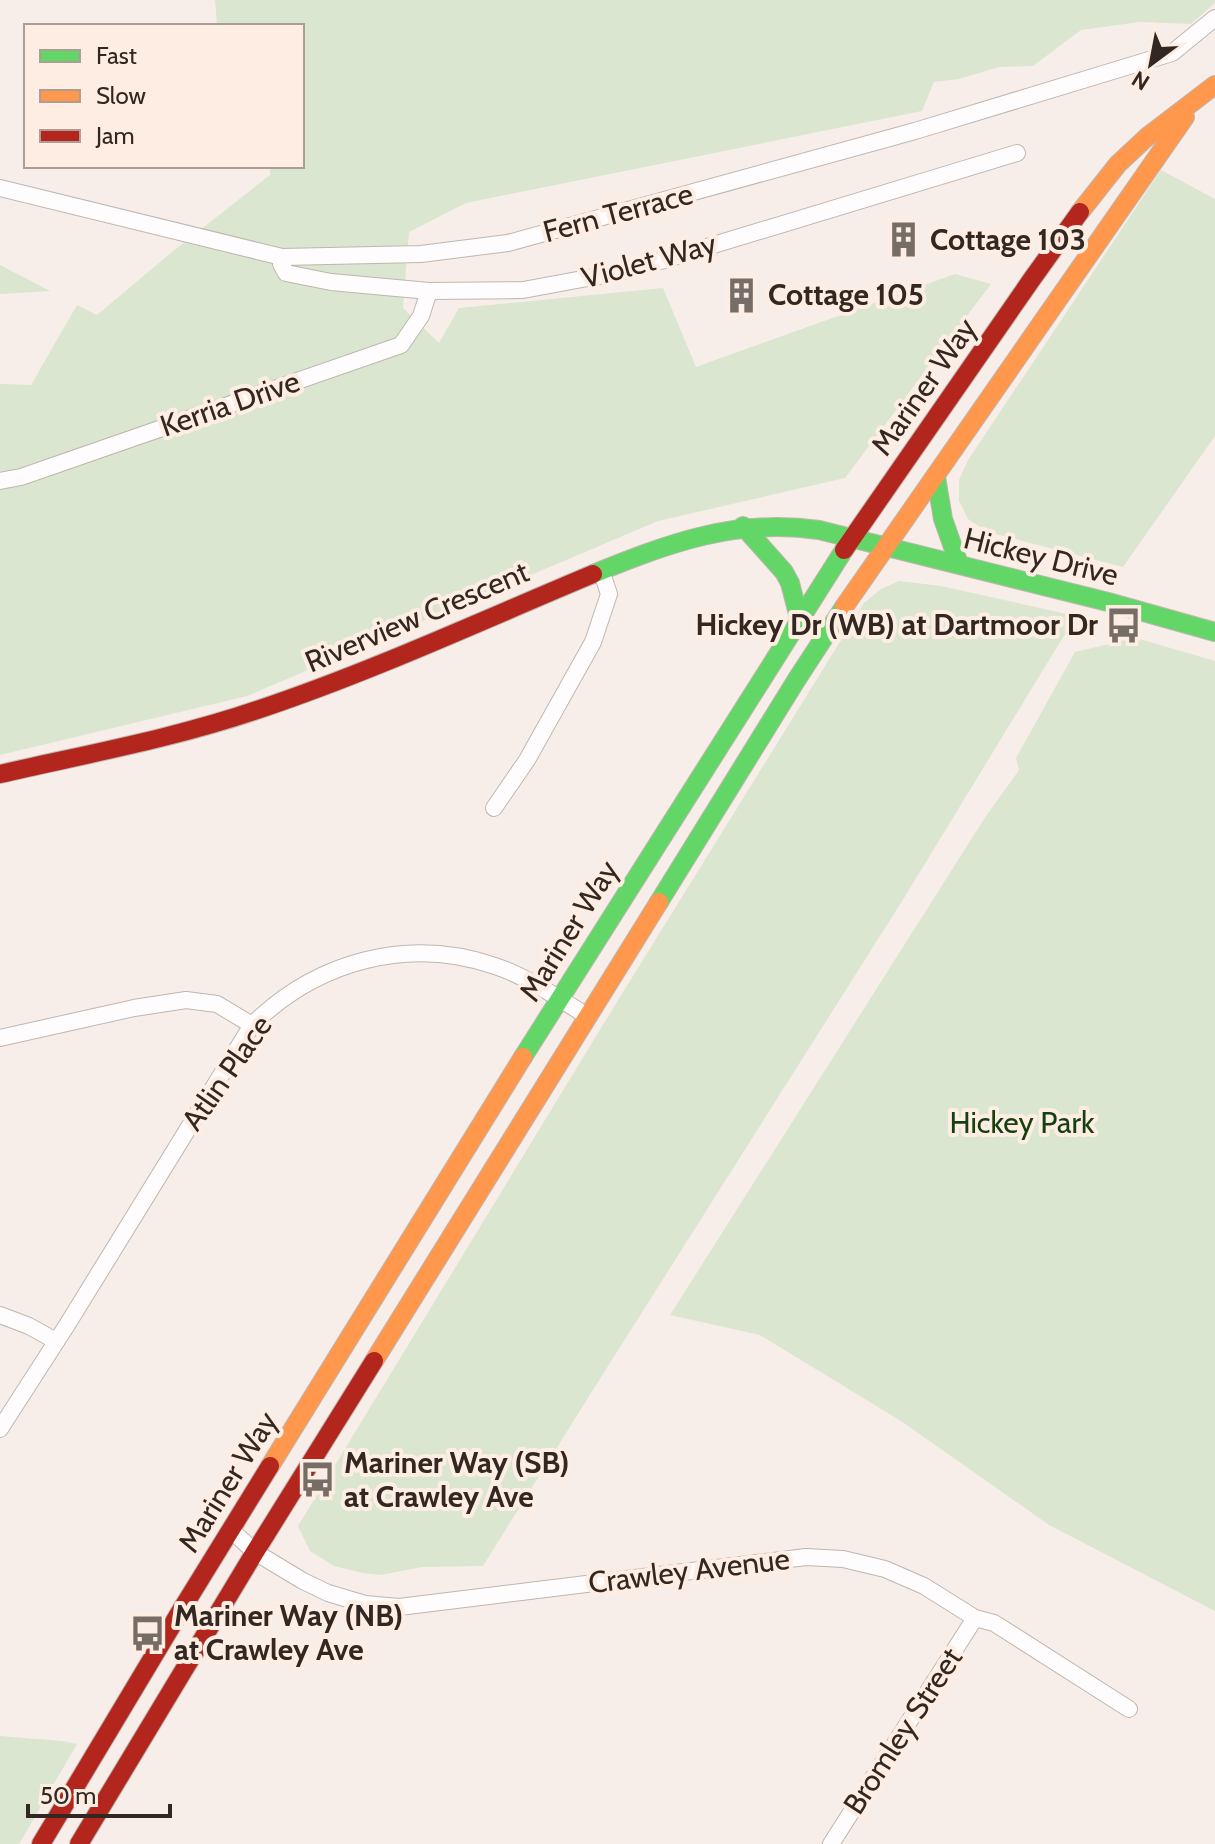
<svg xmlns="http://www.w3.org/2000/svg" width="1215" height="1844" viewBox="0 0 1215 1844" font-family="Cabin,sans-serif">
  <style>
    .green { fill: #dae6d0 }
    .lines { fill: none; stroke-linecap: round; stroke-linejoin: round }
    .street-casing { stroke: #bfb6b0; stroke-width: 18 }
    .fast-casing { stroke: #bfb6b0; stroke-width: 20 }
    .slow-casing { stroke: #bfb6b0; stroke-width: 20 }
    .jam-casing { stroke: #bfb6b0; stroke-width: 20 }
    .street { stroke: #fefcfc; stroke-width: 16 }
    .fast { stroke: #63d668; stroke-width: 18 }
    .slow { stroke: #ff974d; stroke-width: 18 }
    .jam { stroke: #b3261e; stroke-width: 18 }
    .labels { text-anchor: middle; stroke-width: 8; stroke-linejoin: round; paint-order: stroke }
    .street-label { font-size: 30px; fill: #322821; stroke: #feede3 }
    .poi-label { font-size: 30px; font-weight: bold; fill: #322821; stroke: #feede3; text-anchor: start }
    .park-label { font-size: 30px; fill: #153f0e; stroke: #feede3 }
  </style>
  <rect width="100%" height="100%" fill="#f8eee9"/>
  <g class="green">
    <polygon points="215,0 1215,0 1215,3 1191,24 1140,22 1081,30 1033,66 999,67 959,79 934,82 922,111 466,203 409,232 403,308 439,343 459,308 663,288 696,367 955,274 991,284 845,478 658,521 247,696 0,755 0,384 31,385 77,305 97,315 172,252 270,175 270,166 302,166 302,26 220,26 217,24"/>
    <polygon points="1161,170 1215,199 1215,436 1123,567 988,532 968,519 959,501 959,480 968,460"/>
    <polygon points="0,265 50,291 0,294"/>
    <polygon points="899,581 941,586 1076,616 904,898 591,1393 483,1566 422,1567 381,1575 363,1573 334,1566 310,1551 298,1526 615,1005 864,603 881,589"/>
    <polygon points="1114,638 1123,640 1136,638 1215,661 1215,1611 1049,1525 901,1421 760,1335 670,1315 984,819 1019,770 1016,758 1075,652 1109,644"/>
    <polygon points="0,1736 62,1741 77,1744 19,1844 0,1844"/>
  </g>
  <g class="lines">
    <defs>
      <g id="street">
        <polyline points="0,188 282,257 421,254 508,243 915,131 1172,53 1215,18"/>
        <polyline points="282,257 281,264 286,273 331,282 429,291 523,290 631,270 1017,153"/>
        <polyline points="0,481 21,477 401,345 421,316 429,291"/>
        <polyline points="494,808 527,760 593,642 609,594 601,570"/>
        <polyline points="0,1038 134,1008 186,1000 217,1004 252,1025"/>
        <polyline points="0,1315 29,1326 56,1341"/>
        <path d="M 0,1429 L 67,1325 L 252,1025 C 317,961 408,936 495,966 C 528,977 558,998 587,1016"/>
        <polyline points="231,1530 255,1552 303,1581 328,1593 365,1604 399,1607 806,1557 843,1559 885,1569 924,1586 975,1618 994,1623 1129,1709"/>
        <polyline points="831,1844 975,1618"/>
      </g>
      <g id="fast">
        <polyline points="936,477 943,519 959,564"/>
        <polyline points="743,526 784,572 790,583 799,618"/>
        <path d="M 593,574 C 669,543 736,518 819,530 L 1108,602 L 1215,632"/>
        <polyline points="659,902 797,679 844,607"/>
        <polyline points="523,1057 844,550"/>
      </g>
      <g id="slow">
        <polyline points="1080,212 1118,164 1147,137 1215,85"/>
        <polyline points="844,607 1185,117"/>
        <polyline points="374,1361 659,902"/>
        <polyline points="270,1466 523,1057"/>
      </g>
      <g id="jam">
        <polyline points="844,550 1032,279 1080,212"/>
        <path d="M 0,774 C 87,754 176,738 260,709 C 373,671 483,620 593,574"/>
        <polyline points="41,1844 180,1612 270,1466"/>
        <polyline points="79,1844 255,1552 374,1361"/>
      </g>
    </defs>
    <use href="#street" class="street-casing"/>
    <use href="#fast" class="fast-casing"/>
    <use href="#slow" class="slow-casing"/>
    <use href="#jam" class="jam-casing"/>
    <use href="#street" class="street"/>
    <use href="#fast" class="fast"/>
    <use href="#slow" class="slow"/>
    <use href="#jam" class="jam"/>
  </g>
  <defs>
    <symbol id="building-bare" viewBox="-9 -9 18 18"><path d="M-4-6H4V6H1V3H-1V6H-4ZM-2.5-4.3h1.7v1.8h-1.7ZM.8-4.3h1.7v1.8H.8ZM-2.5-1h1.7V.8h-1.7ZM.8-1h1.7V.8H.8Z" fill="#776d67" stroke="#feede3" stroke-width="2.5" paint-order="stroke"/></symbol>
    <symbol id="bus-bare" viewBox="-9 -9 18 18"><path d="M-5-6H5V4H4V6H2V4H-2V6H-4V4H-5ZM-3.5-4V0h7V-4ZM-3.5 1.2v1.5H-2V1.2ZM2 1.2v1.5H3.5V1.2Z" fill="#776d67" stroke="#feede3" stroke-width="2.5" paint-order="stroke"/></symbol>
  </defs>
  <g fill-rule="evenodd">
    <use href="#building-bare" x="878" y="214" width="51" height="51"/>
    <use href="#building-bare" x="716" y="270" width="51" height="51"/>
    <use href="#bus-bare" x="1098" y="600" width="51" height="51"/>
    <use href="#bus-bare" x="292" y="1454" width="51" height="51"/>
    <use href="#bus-bare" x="122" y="1608" width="51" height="51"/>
  </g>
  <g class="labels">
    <g class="street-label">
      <text transform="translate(618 213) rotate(-15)" y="10">Fern Terrace</text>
      <text transform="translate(649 261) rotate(-15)" y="10">Violet Way</text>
      <text transform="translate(924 387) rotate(-55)" y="10">Mariner Way</text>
      <text transform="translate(230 404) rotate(-19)" y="10">Kerria Drive</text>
      <text transform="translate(1041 557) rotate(14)" y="10">Hickey Drive</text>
      <text transform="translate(417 617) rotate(-23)" y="10">Riverview Crescent</text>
      <text transform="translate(569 931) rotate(-58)" y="10">Mariner Way</text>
      <text transform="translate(227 1073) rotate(-55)" y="10">Atlin Place</text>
      <text transform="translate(228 1482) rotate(-58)" y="10">Mariner Way</text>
      <text transform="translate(689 1571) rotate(-7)" y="10">Crawley Avenue</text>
      <text transform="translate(903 1731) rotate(-57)" y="10">Bromley Street</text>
    </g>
    <g class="poi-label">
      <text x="930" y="250">Cottage 103</text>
      <text x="768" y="305">Cottage 105</text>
      <text x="1098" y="635" text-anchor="end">Hickey Dr (WB) at Dartmoor Dr</text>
      <text x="344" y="1473">Mariner Way (SB)<tspan x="344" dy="34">at Crawley Ave</tspan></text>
      <text x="174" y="1626">Mariner Way (NB)<tspan x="174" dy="34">at Crawley Ave</tspan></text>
    </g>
    <g class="park-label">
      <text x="1022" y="1133">Hickey Park</text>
    </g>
  </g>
  <rect x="24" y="24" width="280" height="144" fill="#feede3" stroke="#ac9e95" stroke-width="2"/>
  <rect x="40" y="50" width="40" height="12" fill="#63d668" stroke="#ac9e95" stroke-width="2"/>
  <text x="96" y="64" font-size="24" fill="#322821">Fast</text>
  <rect x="40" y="90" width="40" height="12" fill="#ff974d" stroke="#ac9e95" stroke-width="2"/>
  <text x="96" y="104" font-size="24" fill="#322821">Slow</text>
  <rect x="40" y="130" width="40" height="12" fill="#b3261e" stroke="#ac9e95" stroke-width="2"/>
  <text x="96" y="144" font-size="24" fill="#322821">Jam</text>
  <g transform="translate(1151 64) rotate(212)" stroke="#feede3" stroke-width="6" paint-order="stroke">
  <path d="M0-6L14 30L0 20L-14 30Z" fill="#322821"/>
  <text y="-12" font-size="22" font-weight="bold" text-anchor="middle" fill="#322821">N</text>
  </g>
  <path d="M28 1804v12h142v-12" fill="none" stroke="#322821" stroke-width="4"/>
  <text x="40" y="1804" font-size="24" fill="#322821" stroke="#feede3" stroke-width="6" paint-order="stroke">50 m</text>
</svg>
